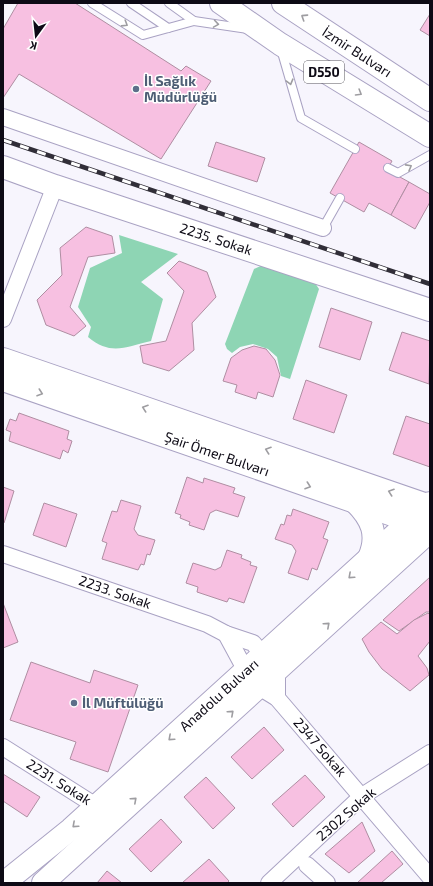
<svg xmlns="http://www.w3.org/2000/svg" width="433" height="886" viewBox="0 0 433 886" font-family="'Exo 2',sans-serif">
  <style>
    .green { fill: #8ed5b4 }
    .building { fill: #f7c0e1; stroke: #af8ea2 }
    .lines { fill: none; stroke-linecap: round; stroke-linejoin: round }
    .lane-casing { stroke: #a9a2c3; stroke-width: 10 }
    .street-casing { stroke: #a9a2c3; stroke-width: 18 }
    .secondary-casing { stroke: #a9a2c3; stroke-width: 24 }
    .primary-casing { stroke: #a9a2c3; stroke-width: 24 }
    .highway-casing { stroke: #a9a2c3; stroke-width: 24 }
    .lane { stroke: #fff; stroke-width: 8 }
    .street { stroke: #fff; stroke-width: 16 }
    .secondary { stroke: #fff; stroke-width: 22 }
    .primary { stroke: #fff; stroke-width: 22 }
    .highway { stroke: #fff; stroke-width: 22 }
    .rail-casing { stroke: #312e38; stroke-width: 4.5 }
    .rail { stroke: #fff; stroke-width: 3; stroke-dasharray: 9; stroke-linecap: butt }
    .oneway { stroke: #9e9da1 }
    .service-dot { fill: #5c6f8a; stroke: #fff; stroke-width: 1.5 }
    .labels { text-anchor: middle; stroke-width: 3; stroke-linejoin: round; paint-order: stroke }
    .shield { fill: #fff; stroke: #56545b; stroke-width: 1 }
    .shield-label { font-size: 13px; font-weight: bold; fill: #0d0a15 }
    .street-label { font-size: 14px; fill: #0d0a15; stroke: #fff }
    .service-label { font-size: 14px; font-weight: bold; fill: #4e5e75; stroke: #fff; text-anchor: start }
  </style>
  <rect width="100%" height="100%" fill="#f7f5fd"/>
  <g class="green">
    <path d="M 119,235 L 178,254 L 141,282 L 163,299 L 151,341 C 125,347 111,356 88,337 L 91,327 L 78,307 L 90,268 L 122,253 Z"/>
    <polygon points="265,264 315,283 319,289 290,379 281,376 277,357 268,349 253,344 240,347 232,353 227,349 225,344 254,269"/>
  </g>
  <g class="building">
    <polygon points="18,3 75,3 181,71 186,66 211,81 161,159 19,74 3,98 3,29"/>
    <polygon points="430,14 430,36 420,30"/>
    <polygon points="216,142 265,158 257,182 208,166"/>
    <polygon points="359,142 392,161 387,170 409,182 391,215 369,203 364,212 330,193"/>
    <polygon points="409,182 430,194 430,202 415,229 391,215"/>
    <polygon points="86,227 112,236 115,253 88,257 70,307 86,326 74,336 46,325 37,300 62,275 60,248"/>
    <polygon points="179,261 207,272 216,297 192,323 194,350 169,371 143,363 140,346 166,341 184,291 167,273"/>
    <polygon points="331,308 372,322 360,360 319,347"/>
    <polygon points="402,332 430,341 429,384 389,370"/>
    <polygon points="254,346 266,349 275,360 280,375 273,397 258,392 256,399 235,392 237,385 223,381 231,358 242,350"/>
    <polygon points="306,380 347,395 334,433 293,419"/>
    <polygon points="19,413 69,431 67,439 72,441 68,453 63,450 60,459 9,441 11,432 6,430 10,419 16,421"/>
    <polygon points="406,416 430,424 430,467 393,454"/>
    <polygon points="187,477 203,483 204,478 235,488 233,493 245,497 238,517 216,510 210,513 204,530 189,525 190,522 180,518 181,515 175,513"/>
    <polygon points="3,487 14,491 4,523 3,523"/>
    <polygon points="121,500 141,506 134,529 138,535 155,540 150,555 147,554 144,565 141,564 138,570 102,559 107,543 102,541 112,511 117,512"/>
    <polygon points="44,503 77,514 66,547 33,535"/>
    <polygon points="293,509 329,522 323,538 328,540 317,570 312,568 308,580 288,573 296,551 292,545 275,539 281,524 284,525 287,515 291,516"/>
    <polygon points="227,550 242,555 241,558 251,562 250,565 257,567 244,603 229,598 227,602 197,592 198,587 186,583 193,563 215,570 221,567"/>
    <polygon points="430,577 430,612 426,612 399,631 383,620"/>
    <polygon points="3,603 18,642 3,648"/>
    <polygon points="428,613 430,615 430,641 418,656 427,668 429,675 410,691 382,669 369,652 362,639 381,622 397,634 414,620"/>
    <polygon points="31,662 90,683 94,670 138,685 108,772 70,759 76,742 10,720"/>
    <polygon points="264,727 284,750 252,779 231,757"/>
    <polygon points="3,774 40,797 27,817 3,801"/>
    <polygon points="305,775 325,797 293,827 272,804"/>
    <polygon points="206,777 235,808 213,829 184,797"/>
    <polygon points="161,819 182,842 151,872 129,849"/>
    <polygon points="362,822 375,851 349,873 325,854"/>
    <polygon points="392,851 403,864 381,883 357,883"/>
    <polygon points="209,859 229,881 227,883 182,883"/>
    <polygon points="107,871 122,883 97,883"/>
  </g>
  <g class="lines">
    <defs>
      <g id="lane">
        <polyline points="92,3 143,35 194,21"/>
        <polyline points="131,3 168,28"/>
        <polyline points="169,3 194,21 248,29"/>
        <polyline points="281,49 301,118 355,149"/>
        <polyline points="388,168 398,173 430,155"/>
        <polyline points="323,228 340,198"/>
      </g>
      <g id="street">
        <polyline points="3,117 323,228"/>
        <polyline points="3,319 55,186"/>
        <polyline points="3,554 207,624 226,634 253,643 277,671 277,698"/>
        <polyline points="226,634 246,671 259,687 277,698 430,877"/>
        <polyline points="3,747 96,806 104,812"/>
        <polyline points="307,865 327,883"/>
        <polyline points="269,883 362,796 430,753"/>
      </g>
      <g id="secondary">
        <polyline points="3,167 55,186 430,310"/>
        <polyline points="3,359 430,506"/>
        <polyline points="3,380 410,521 71,829 4,883"/>
        <path d="M 355,502 C 372,519 379,535 369,558"/>
        <polyline points="43,883 430,531"/>
      </g>
      <polyline id="primary" points="430,503 410,521 430,528"/>
      <g id="highway">
        <polyline points="221,3 280,44 430,136"/>
        <polyline points="283,3 430,100"/>
      </g>
    </defs>
    <use href="#lane" class="lane-casing"/>
    <use href="#street" class="street-casing"/>
    <use href="#secondary" class="secondary-casing"/>
    <use href="#primary" class="primary-casing"/>
    <use href="#highway" class="highway-casing"/>
    <use href="#lane" class="lane"/>
    <use href="#street" class="street"/>
    <use href="#secondary" class="secondary"/>
    <use href="#primary" class="primary"/>
    <use href="#highway" class="highway"/>
    <defs>
      <polyline id="rail" points="3,140 430,284"/>
    </defs>
    <use href="#rail" class="rail-casing"/>
    <use href="#rail" class="rail"/>
  </g>
  <defs><path id="oneway-chevron" d="M-2-3.5L2.5 0L-2 3.5" fill="none" stroke-width="1.6" stroke-linecap="round" stroke-linejoin="round"/></defs>
  <g class="oneway">
    <use href="#oneway-chevron" transform="translate(304 17) rotate(-147)"/>
    <use href="#oneway-chevron" transform="translate(125 24) rotate(32)"/>
    <use href="#oneway-chevron" transform="translate(216 24) rotate(9)"/>
    <use href="#oneway-chevron" transform="translate(290 82) rotate(75)"/>
    <use href="#oneway-chevron" transform="translate(359 93) rotate(31)"/>
    <use href="#oneway-chevron" transform="translate(409 167) rotate(-29)"/>
    <use href="#oneway-chevron" transform="translate(40 393) rotate(19)"/>
    <use href="#oneway-chevron" transform="translate(145 408) rotate(-161)"/>
    <use href="#oneway-chevron" transform="translate(268 450) rotate(-161)"/>
    <use href="#oneway-chevron" transform="translate(308 486) rotate(19)"/>
    <use href="#oneway-chevron" transform="translate(391 492) rotate(-161)"/>
    <use href="#oneway-chevron" transform="translate(351 576) rotate(138)"/>
    <use href="#oneway-chevron" transform="translate(327 625) rotate(-42)"/>
    <use href="#oneway-chevron" transform="translate(231 713) rotate(-42)"/>
    <use href="#oneway-chevron" transform="translate(171 738) rotate(138)"/>
    <use href="#oneway-chevron" transform="translate(134 800) rotate(-42)"/>
    <use href="#oneway-chevron" transform="translate(75 825) rotate(138)"/>
  </g>
  <g class="service-dot">
    <circle cx="136" cy="89" r="4"/>
    <circle cx="74" cy="703" r="4"/>
  </g>
  <g class="labels">
    <rect class="shield" x="304" y="61" width="40" height="22" rx="3"/>
    <g class="shield-label">
      <text x="324" y="77">D550</text>
    </g>
    <g class="street-label">
      <text transform="translate(357 52) rotate(33)" y="5">İzmir Bulvarı</text>
      <text transform="translate(216 239) rotate(18)" y="5">2235. Sokak</text>
      <text transform="translate(217 454) rotate(19)" y="5">Şair Ömer Bulvarı</text>
      <text transform="translate(115 592) rotate(19)" y="5">2233. Sokak</text>
      <text transform="translate(219 695) rotate(-42)" y="5">Anadolu Bulvarı</text>
      <text transform="translate(320 747) rotate(49)" y="5">2347 Sokak</text>
      <text transform="translate(59 782) rotate(32)" y="5">2231. Sokak</text>
      <text transform="translate(346 814) rotate(-41)" y="5">2302 Sokak</text>
    </g>
    <g class="service-label">
      <text x="144" y="86">İl Sağlık<tspan x="144" dy="16">Müdürlüğü</tspan></text>
      <text x="82" y="708">İl Müftülüğü</text>
    </g>
  </g>
  <rect width="433" height="886" fill="none" stroke="#0d0a15" stroke-width="8"/>
  <g transform="translate(36 36) rotate(195)" stroke="#ffffff" stroke-width="3" paint-order="stroke">
  <path d="M0-3L7 15L0 10L-7 15Z" fill="#0d0a15"/>
  <text y="-6" font-size="11" font-weight="bold" text-anchor="middle" fill="#0d0a15">K</text>
  </g>
</svg>
